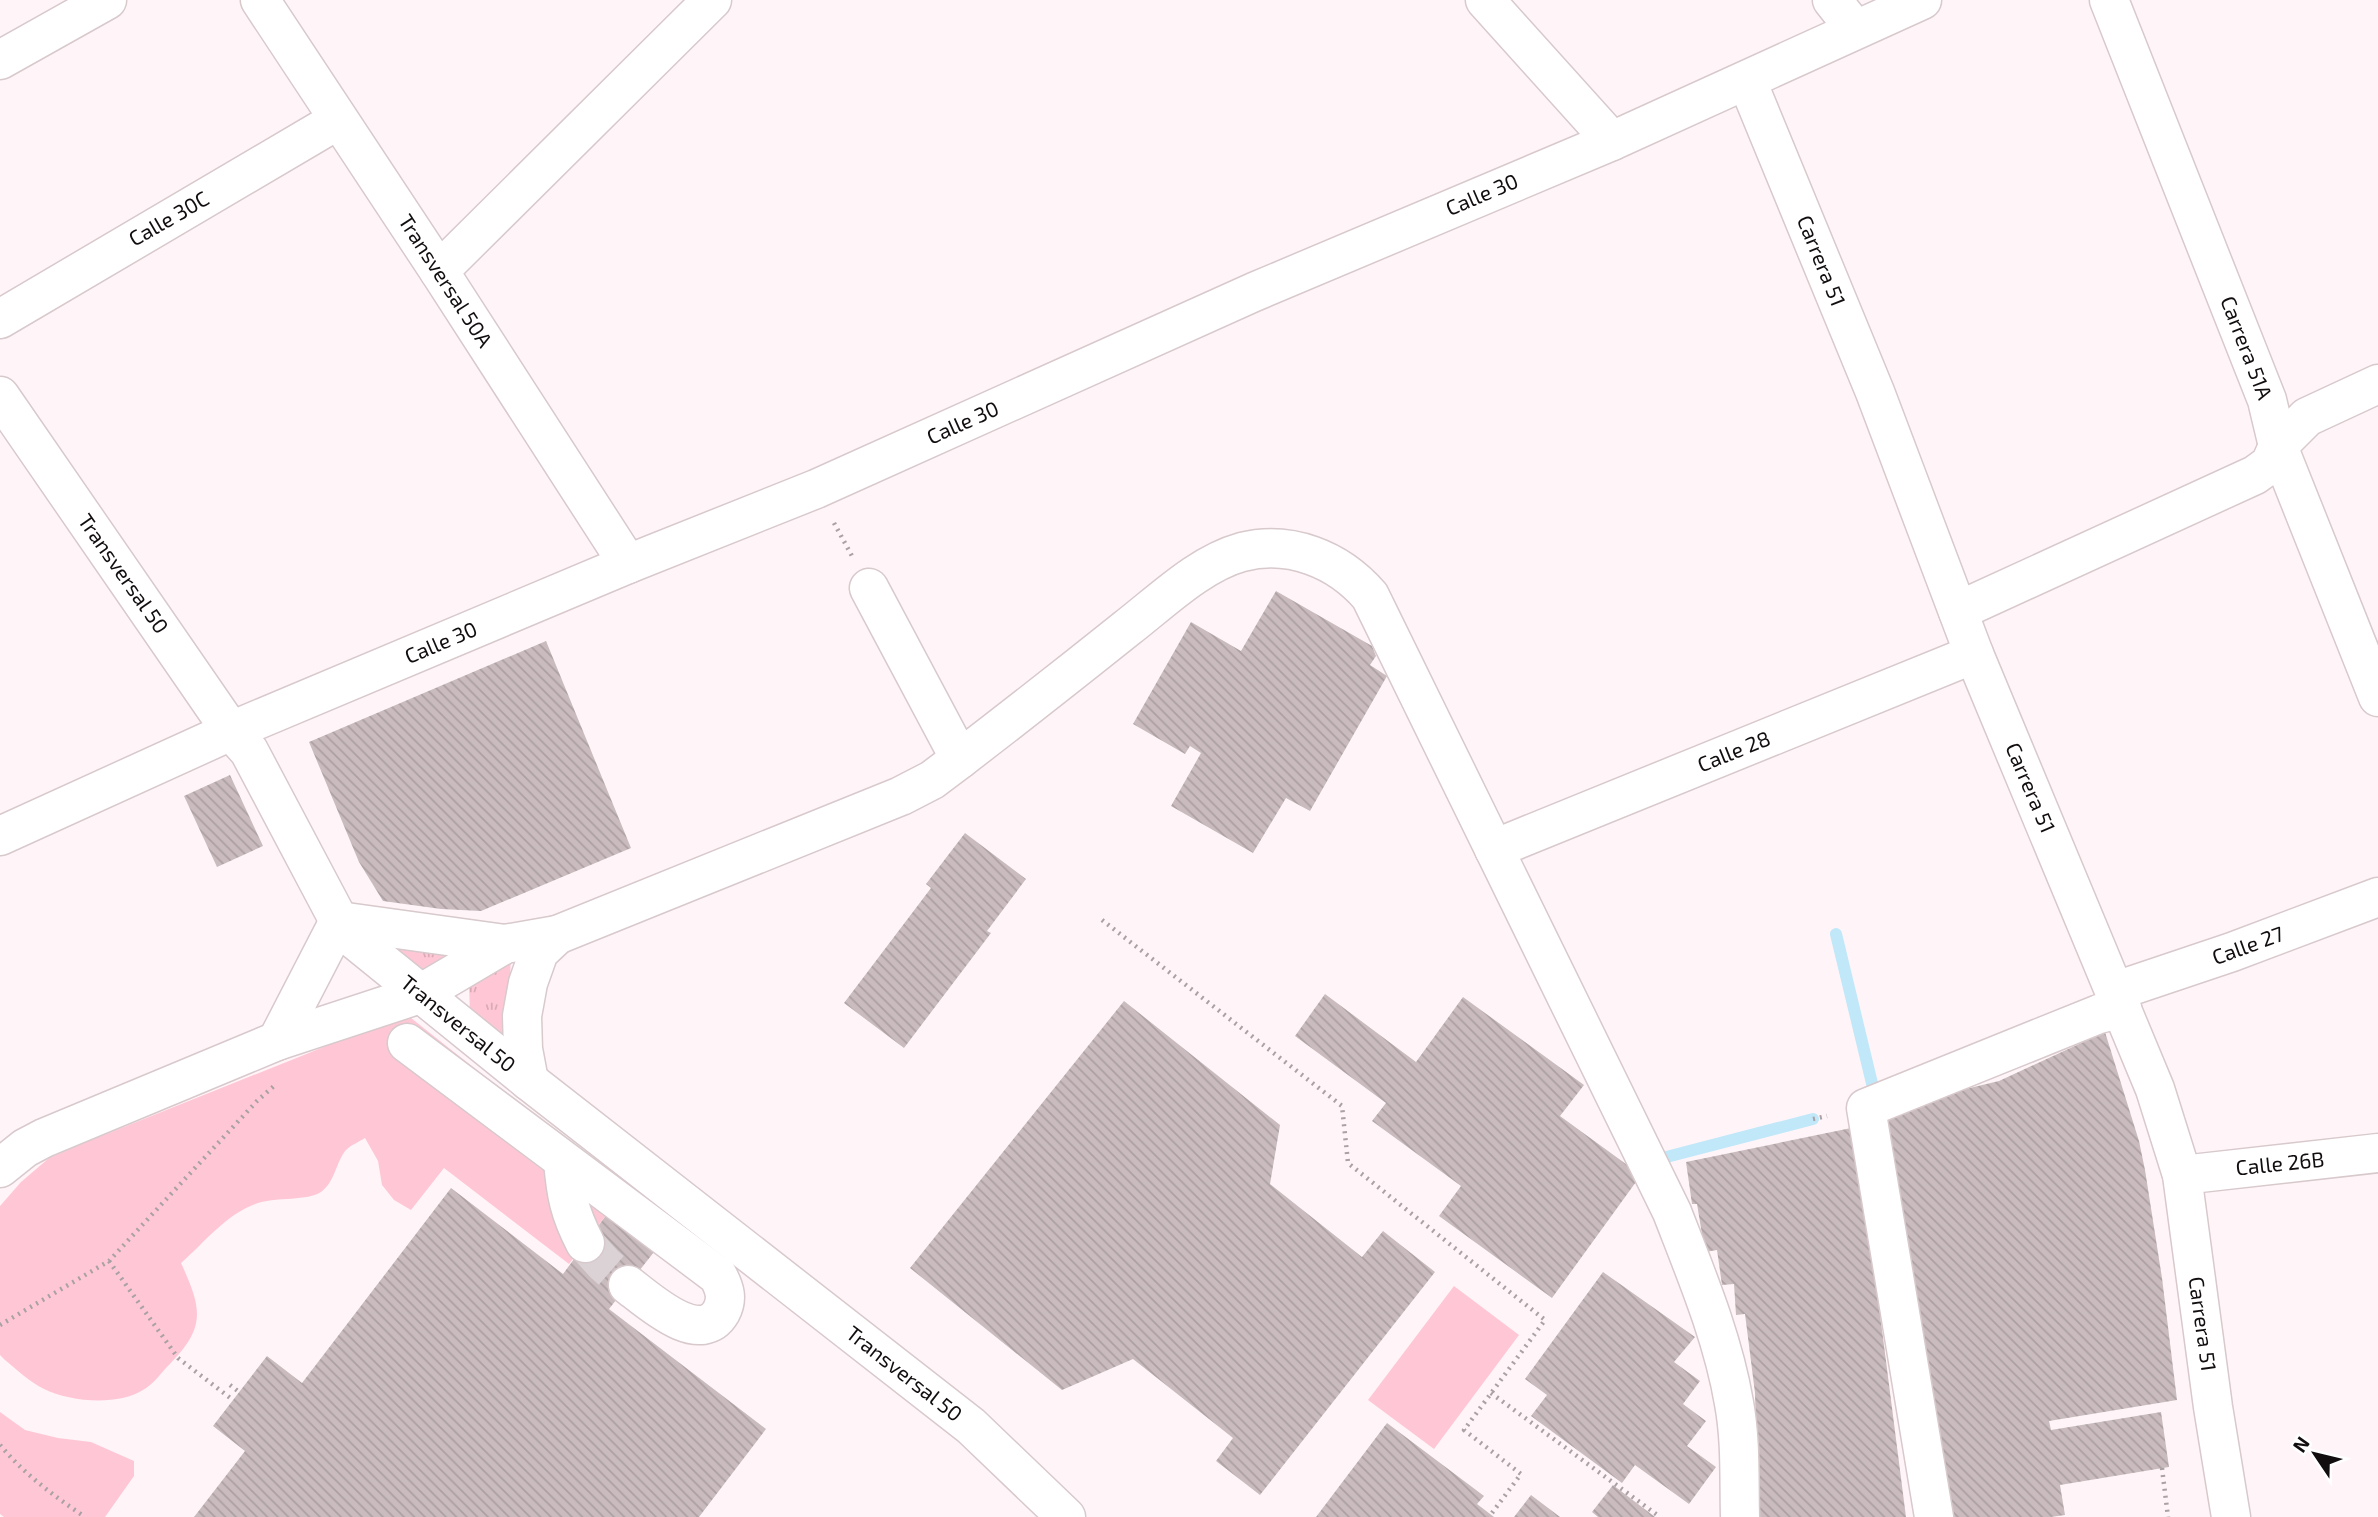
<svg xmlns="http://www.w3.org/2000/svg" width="2378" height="1517" viewBox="0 0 2378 1517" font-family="'Exo 2',sans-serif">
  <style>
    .grass { fill: url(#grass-tufts) }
    .garden { fill: #ffc7d6 }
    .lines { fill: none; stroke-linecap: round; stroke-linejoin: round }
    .stream { stroke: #c0e8f9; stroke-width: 12 }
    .building { fill: url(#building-back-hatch) }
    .minor-tunnel { stroke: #dbd2d5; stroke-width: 38; stroke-dasharray: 38 19; stroke-linecap: butt }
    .minor-casing { stroke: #d8c9cc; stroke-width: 41 }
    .major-casing { stroke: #d8c9cc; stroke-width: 41 }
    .path { stroke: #a9a1a4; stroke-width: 4.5; stroke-dasharray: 2 5; stroke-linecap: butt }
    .minor { stroke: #fff; stroke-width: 38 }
    .major { stroke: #fff; stroke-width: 38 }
    .labels { text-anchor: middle; stroke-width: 5; stroke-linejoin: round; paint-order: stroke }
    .street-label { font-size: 21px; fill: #120e0f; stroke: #fff }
  </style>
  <defs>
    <pattern id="grass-tufts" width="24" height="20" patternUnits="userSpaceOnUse" patternTransform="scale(1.75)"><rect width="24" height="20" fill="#ffc7d6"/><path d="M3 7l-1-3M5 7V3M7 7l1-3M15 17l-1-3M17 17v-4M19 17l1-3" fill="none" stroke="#daaab6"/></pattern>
    <pattern id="building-back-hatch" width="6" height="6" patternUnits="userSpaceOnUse" patternTransform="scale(1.75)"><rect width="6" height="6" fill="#c9bbbe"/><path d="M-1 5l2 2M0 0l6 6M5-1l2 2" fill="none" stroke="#aca0a2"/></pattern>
  </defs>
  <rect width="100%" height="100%" fill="#fff5f8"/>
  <g class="grass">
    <polygon points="366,934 470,954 422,980"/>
    <polygon points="511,955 507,1047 470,1017 469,983"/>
  </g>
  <g class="garden">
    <path d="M 406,1014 L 623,1186 L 610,1210 L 569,1264 L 444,1168 L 411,1210 L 394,1200 L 382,1185 L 378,1161 L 365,1138 C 359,1142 351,1145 346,1150 C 336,1162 335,1182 321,1192 C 308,1201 277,1197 258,1203 C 227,1213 205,1242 181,1263 C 203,1311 206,1328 166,1368 C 159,1376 152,1385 143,1390 C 118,1406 70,1402 44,1389 C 30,1382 17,1370 5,1360 L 0,1355 L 0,1206 L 21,1182 L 49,1158 L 89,1141 Z"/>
    <polygon points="1454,1286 1519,1335 1434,1449 1368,1400"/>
    <polygon points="0,1412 25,1430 58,1438 91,1442 134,1461 134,1476 105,1517 4,1517 0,1514"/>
  </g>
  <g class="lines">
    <g class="stream">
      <polyline points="1836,934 1876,1100"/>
      <polyline points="1651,1161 1813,1119"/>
    </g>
  </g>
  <g class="building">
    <polygon points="1276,591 1372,646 1376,656 1370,665 1387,676 1310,811 1286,798 1253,853 1171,806 1201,753 1190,746 1185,754 1133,724 1191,622 1241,651"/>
    <polygon points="546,641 631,848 481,911 441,909 383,901 359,862 309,742"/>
    <polygon points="230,775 263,846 217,867 184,796"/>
    <polygon points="965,833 1026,879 987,931 991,933 904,1048 844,1003 931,888 926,884"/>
    <polygon points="1325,994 1416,1062 1463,997 1584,1085 1560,1116 1641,1175 1552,1298 1439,1216 1461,1186 1372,1121 1386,1103 1295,1036"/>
    <polygon points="1124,1001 1280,1125 1270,1184 1362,1257 1383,1231 1435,1272 1260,1495 1216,1461 1233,1438 1133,1359 1062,1390 910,1268"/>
    <polygon points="2105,1032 2139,1141 2145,1170 2162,1278 2177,1400 2049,1421 2051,1430 2161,1412 2169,1467 2060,1485 2065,1515 2051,1517 1952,1517 1886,1108 1999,1081"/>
    <polygon points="1856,1127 1906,1517 1758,1517 1755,1393 1745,1314 1736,1315 1734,1284 1722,1285 1717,1250 1705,1252 1697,1204 1692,1204 1686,1162"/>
    <polygon points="451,1188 563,1274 610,1210 658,1247 609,1309 766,1429 699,1517 194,1517 245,1451 213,1426 267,1356 302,1383"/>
    <polygon points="1603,1272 1695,1337 1674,1362 1700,1381 1683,1404 1706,1421 1687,1446 1716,1467 1689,1504 1635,1465 1622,1483 1531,1416 1547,1395 1525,1379"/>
    <polygon points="1387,1423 1484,1496 1477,1504 1494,1517 1316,1517"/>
    <polygon points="1613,1485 1655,1517 1598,1517 1592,1512"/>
    <polygon points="1531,1495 1560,1517 1514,1517"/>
  </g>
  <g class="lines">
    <polyline class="minor-tunnel" points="585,1243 604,1264 628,1285"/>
    <defs>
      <g id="minor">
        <polyline points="260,0 439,271 628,564"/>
        <polyline points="1485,0 1612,141"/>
        <polyline points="1832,0 1855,29"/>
        <polyline points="2109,0 2267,400 2278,446 2378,697"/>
        <polyline points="0,60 107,0"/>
        <polyline points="1747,81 1875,392 1974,654 2155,1089 2182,1175 2213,1407 2231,1517"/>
        <polyline points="439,271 712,0"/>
        <polyline points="0,319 338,120"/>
        <polyline points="0,396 231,731 249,751 339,921 355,940 529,1081 971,1426 1066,1517"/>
        <polyline points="869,588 960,759"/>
        <polyline points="1958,611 2255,475 2270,464 2278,446 2307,417 2378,384"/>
        <polyline points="1494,849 1974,654"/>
        <polyline points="339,921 505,944"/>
        <polyline points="2116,991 2232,952 2378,897"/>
        <polyline points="277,1041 339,921"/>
        <path d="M 407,1043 L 718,1276 C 725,1289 728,1299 721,1312 C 700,1348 648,1300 628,1285"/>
        <polyline points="529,1081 523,1049 522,1016 528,983 539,952 557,935"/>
        <path d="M 563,1161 C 566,1195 569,1212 585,1243"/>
        <path d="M 0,1168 L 25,1148 L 44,1138 L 277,1041 L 420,994 L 505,944 L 557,935 L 901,796 L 932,780 L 960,759 C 1016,716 1072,672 1127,628 C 1162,601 1199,564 1242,552 C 1290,540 1338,559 1370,596 L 1672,1212 C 1696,1274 1723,1338 1734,1403 C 1741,1441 1739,1479 1740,1517"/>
        <polyline points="2182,1175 2378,1153"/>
        <polyline points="1934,1517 1866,1108 2099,1014 2122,1008"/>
      </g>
      <polyline id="major" points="0,836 231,731 628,564 816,489 1254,292 1612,141 1922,0"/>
    </defs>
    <use href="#minor" class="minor-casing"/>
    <use href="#major" class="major-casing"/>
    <g class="path">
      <polyline points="834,523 852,556"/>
      <polyline points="1102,920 1342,1106 1348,1163 1545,1320 1464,1430 1521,1474 1489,1517"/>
      <polyline points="1813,1119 1827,1116"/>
      <polyline points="109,1261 178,1358 233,1400"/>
      <polyline points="0,1325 109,1261 257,1101 274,1086"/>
      <polyline points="230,1385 239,1392"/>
      <polyline points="1491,1393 1660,1517"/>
      <path d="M 0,1445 C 24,1474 54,1496 85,1517"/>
      <polyline points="2162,1468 2168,1517"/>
    </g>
    <use href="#minor" class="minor"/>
    <use href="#major" class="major"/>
  </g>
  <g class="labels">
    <g class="street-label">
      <text transform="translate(1482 195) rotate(-23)" y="7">Calle 30</text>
      <text transform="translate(169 219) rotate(-30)" y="7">Calle 30C</text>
      <text transform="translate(1821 261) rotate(68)" y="7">Carrera 51</text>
      <text transform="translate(445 281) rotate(57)" y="7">Transversal 50A</text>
      <text transform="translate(2246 348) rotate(69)" y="7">Carrera 51A</text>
      <text transform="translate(963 423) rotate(-24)" y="7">Calle 30</text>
      <text transform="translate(123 574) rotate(55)" y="7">Transversal 50</text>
      <text transform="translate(441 643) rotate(-23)" y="7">Calle 30</text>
      <text transform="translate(1734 752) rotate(-22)" y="7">Calle 28</text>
      <text transform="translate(2030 788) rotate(67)" y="7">Carrera 51</text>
      <text transform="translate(2248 946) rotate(-20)" y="7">Calle 27</text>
      <text transform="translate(458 1024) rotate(39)" y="7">Transversal 50</text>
      <text transform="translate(2280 1164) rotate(-6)" y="7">Calle 26B</text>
      <text transform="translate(2202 1324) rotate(82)" y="7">Carrera 51</text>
      <text transform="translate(904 1374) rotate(38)" y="7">Transversal 50</text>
    </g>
  </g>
  <g transform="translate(2315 1454) rotate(305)" stroke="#ffffff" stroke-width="5" paint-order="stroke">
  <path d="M0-5L12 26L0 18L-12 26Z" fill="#120e0f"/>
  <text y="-10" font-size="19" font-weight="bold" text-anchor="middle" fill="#120e0f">N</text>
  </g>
</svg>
